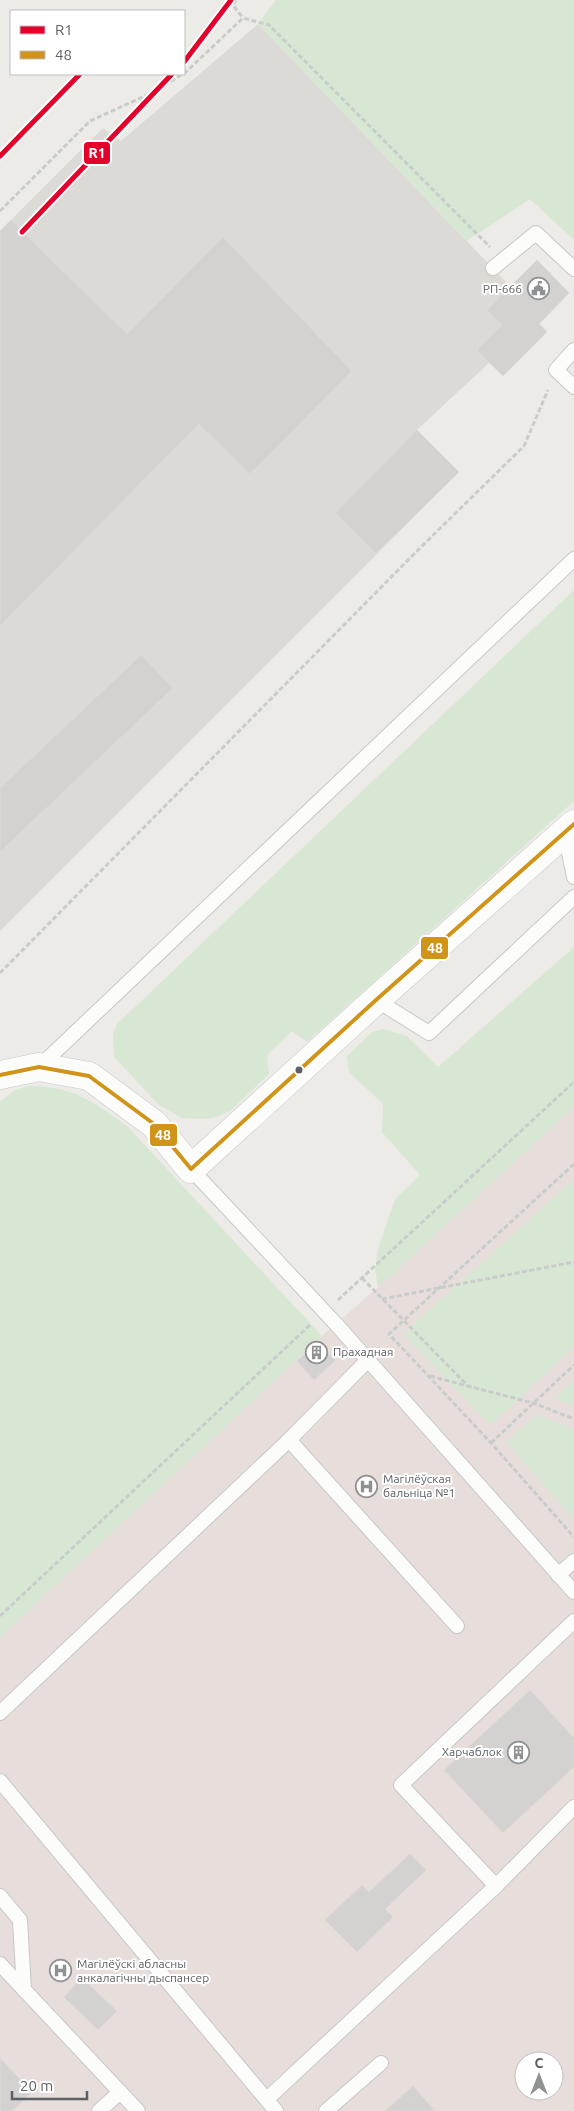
<svg xmlns="http://www.w3.org/2000/svg" width="574" height="2111" viewBox="0 0 574 2111" font-family="Ubuntu,sans-serif">
  <style>
    .industrial { fill: #dcdad7 }
    .medical { fill: #e7dddb; fill-rule: evenodd }
    .green { fill: #d7e7d4 }
    .building { fill: #d3d2d0; stroke: #dbdad6 }
    .lines { fill: none; stroke-linecap: round; stroke-linejoin: round }
    .service-casing { stroke: #c7c7c7; stroke-width: 16 }
    .secondary-casing { stroke: #c9c9c9; stroke-width: 29 }
    .path { stroke: #c9cdca; stroke-width: 3; stroke-dasharray: 5 2.5; stroke-linecap: butt }
    .service { stroke: #fcfcfb; stroke-width: 14 }
    .secondary { stroke: #fcfcfb; stroke-width: 28 }
    .bus-1-casing { stroke: #fff; stroke-width: 8 }
    .bus-1 { stroke: #d09419; stroke-width: 4 }
    .rail-1-casing { stroke: #fff; stroke-width: 9 }
    .rail-1 { stroke: #e4002b; stroke-width: 5 }
    .bus-dot { fill: #5d6064; stroke: #fff; stroke-width: 2 }
    .labels { text-anchor: middle; stroke-width: 4; stroke-linejoin: round; paint-order: stroke }
    .poi-label { font-size: 12px; fill: #5d6064; stroke: #fff; text-anchor: start }
    .line-badge { stroke: #fff; stroke-width: 2 }
    .badge-label { font-size: 14px; text-anchor: middle; font-weight: bold; fill: #fff }
  </style>
  <rect width="100%" height="100%" fill="#ecebe7"/>
  <polygon class="industrial" points="258,24 511,287 537,260 569,293 539,323 547,331 503,376 489,363 417,430 459,472 0,931 0,231 103,128 121,141"/>
  <path class="medical" d="M 574,1107 L 574,2111 L 0,2111 L 0,1637 L 322,1336 L 378,1287 ZM 524,2061 L 554,2061 L 554,2091 L 524,2091 Z"/>
  <g class="green">
    <polygon points="276,0 574,0 574,240 530,199 467,241 258,24"/>
    <polygon points="574,590 574,801 307,1042 292,1031 267,1055 269,1074 230,1111 217,1117 203,1119 182,1118 159,1105 114,1057 113,1034 117,1024"/>
    <polygon points="574,947 574,1107 378,1287 375,1270 378,1249 390,1213 396,1198 420,1175 382,1132 383,1104 349,1072 347,1056 372,1032 383,1029 407,1036 438,1067"/>
    <path d="M 29,1086 C 73,1086 94,1102 128,1127 L 322,1336 L 0,1637 L 0,1102 L 15,1090 Z"/>
    <polygon points="574,1179 574,1347 490,1425 403,1334"/>
    <polygon points="574,1380 574,1406 554,1399"/>
    <polygon points="537,1415 574,1429 574,1520 506,1442"/>
  </g>
  <g class="building">
    <polygon points="11,220 127,334 223,237 352,371 250,474 199,424 0,626 0,231"/>
    <polygon points="537,260 569,293 539,324 547,332 503,376 477,350 502,325 487,310"/>
    <polygon points="417,430 459,472 376,553 335,513"/>
    <polygon points="141,655 173,688 0,852 0,788"/>
    <polygon points="318,1342 335,1361 314,1380 297,1361"/>
    <polygon points="530,1690 574,1738 574,1767 503,1833 444,1770"/>
    <polygon points="410,1854 426,1870 385,1909 393,1917 357,1952 325,1920 362,1885 369,1892"/>
    <polygon points="82,1978 117,2011 98,2030 64,1997"/>
    <polygon points="0,2058 32,2092 12,2111 0,2111"/>
    <polygon points="413,2086 435,2111 385,2111"/>
  </g>
  <g class="lines">
    <defs>
      <g id="service">
        <polyline points="493,268 536,233 574,269"/>
        <polyline points="574,350 556,370 574,387"/>
        <polyline points="565,833 574,877"/>
        <polyline points="376,1000 429,1033 574,897"/>
        <polyline points="39,1067 574,559"/>
        <polyline points="191,1169 336,1324 574,1592"/>
        <polyline points="289,1440 457,1626"/>
        <polyline points="558,1575 574,1561"/>
        <polyline points="0,1713 289,1440 367,1361"/>
        <polyline points="0,1781 276,2111"/>
        <polyline points="496,1886 401,1785 574,1621"/>
        <polyline points="0,1896 20,1920 24,1990"/>
        <polyline points="0,1964 138,2111"/>
        <polyline points="267,2099 496,1886 574,1807"/>
        <polyline points="99,2111 120,2092"/>
        <polyline points="326,2111 381,2063"/>
      </g>
      <polyline id="secondary" points="0,1075 39,1067 89,1076 154,1124 191,1169 376,1000 574,824"/>
    </defs>
    <use href="#service" class="service-casing"/>
    <use href="#secondary" class="secondary-casing"/>
    <g class="path">
      <polyline points="236,0 233,5 243,18"/>
      <polyline points="0,211 90,121 156,91 187,71 243,18 269,25 490,247"/>
      <polyline points="0,973 415,553 524,446 548,390"/>
      <polyline points="574,1164 389,1334 491,1443 574,1537"/>
      <polyline points="362,1278 468,1386 533,1403 574,1419"/>
      <polyline points="382,1299 574,1262"/>
      <polyline points="338,1300 574,1082"/>
      <polyline points="430,1376 467,1386"/>
      <polyline points="491,1443 574,1365"/>
      <polyline points="0,1616 311,1324"/>
    </g>
    <use href="#service" class="service"/>
    <use href="#secondary" class="secondary"/>
    <defs>
      <polyline id="bus-1" points="0,1075 39,1067 89,1076 154,1124 191,1169 376,1000 574,824"/>
    </defs>
    <use href="#bus-1" class="bus-1-casing"/>
    <use href="#bus-1" class="bus-1"/>
    <defs>
      <g id="rail-1">
        <polyline points="184,62 231,0"/>
        <polyline points="0,156 80,74"/>
        <polyline points="22,232 172,74"/>
      </g>
    </defs>
    <use href="#rail-1" class="rail-1-casing"/>
    <use href="#rail-1" class="rail-1"/>
  </g>
  <defs>
    <symbol id="civic-ring" viewBox="-11 -11 22 22"><circle r="9.5" fill="#fff" stroke="#8f9192" stroke-width="1.5"/><path d="M-.6-6.5H3V-4.5H.6V-3L4-1V1h2V6H-6V1h2V-1L-.6-3ZM-1.2 2.5V6h2.4V2.5Z" fill="#8f9192"/></symbol>
    <symbol id="building-ring" viewBox="-11 -11 22 22"><circle r="9.5" fill="#fff" stroke="#8f9192" stroke-width="1.5"/><path d="M-4-6H4V6H1V3H-1V6H-4ZM-2.5-4.3h1.7v1.8h-1.7ZM.8-4.3h1.7v1.8H.8ZM-2.5-1h1.7V.8h-1.7ZM.8-1h1.7V.8H.8Z" fill="#8f9192"/></symbol>
    <symbol id="hospital-ring" viewBox="-11 -11 22 22"><circle r="9.5" fill="#fff" stroke="#8f9192" stroke-width="1.5"/><path d="M-5-5h3v3.5h4V-5h3V5h-3V1.5h-4V5h-3Z" fill="#8f9192"/></symbol>
  </defs>
  <g fill-rule="evenodd">
    <use href="#civic-ring" x="526" y="276" width="25" height="25"/>
    <use href="#building-ring" x="304" y="1340" width="25" height="25"/>
    <use href="#hospital-ring" x="354" y="1474" width="25" height="25"/>
    <use href="#building-ring" x="506" y="1740" width="25" height="25"/>
    <use href="#hospital-ring" x="48" y="1958" width="25" height="25"/>
  </g>
  <circle class="bus-dot" cx="299" cy="1070" r="4.5"/>
  <g class="labels">
    <g class="poi-label">
      <text x="522" y="293" text-anchor="end">РП-666</text>
      <text x="333" y="1356">Прахадная</text>
      <text x="383" y="1483">Магілёўская<tspan x="383" dy="14">бальніца №1</tspan></text>
      <text x="502" y="1756" text-anchor="end">Харчаблок</text>
      <text x="77" y="1968">Магілёўскі абласны<tspan x="77" dy="14">анкалагічны дыспансер</tspan></text>
    </g>
  </g>
  <g class="line-badge">
    <rect x="83" y="141" width="28" height="24" rx="5" fill="#e4002b"/>
    <rect x="420" y="936" width="29" height="24" rx="5" fill="#d09419"/>
    <rect x="149" y="1123" width="29" height="24" rx="5" fill="#d09419"/>
  </g>
  <g class="badge-label">
    <text x="97" y="158">R1</text>
    <text x="435" y="953">48</text>
    <text x="163" y="1140">48</text>
  </g>
  <rect x="10" y="10" width="175" height="65" fill="#ffffff" stroke="#bebfc1"/>
  <rect x="20" y="26" width="25" height="8" fill="#e4002b" stroke="#bebfc1"/>
  <text x="55" y="35" font-size="15" fill="#5d6064">R1</text>
  <rect x="20" y="51" width="25" height="8" fill="#d09419" stroke="#bebfc1"/>
  <text x="55" y="60" font-size="15" fill="#5d6064">48</text>
  <g transform="translate(539 2076)"><circle r="24" fill="#ffffff" stroke="#bebfc1"/>
  <path d="M0-4L9 19L0 12L-9 19Z" fill="#8f9192"/>
  <text y="-8" font-size="14" font-weight="bold" text-anchor="middle" fill="#5d6064">С</text>
  </g>
  <path d="M12 2091v8h75v-8" fill="none" stroke="#5d6064" stroke-width="2.5"/>
  <text x="20" y="2091" font-size="15" fill="#5d6064" stroke="#ffffff" stroke-width="4" paint-order="stroke">20 m</text>
</svg>
